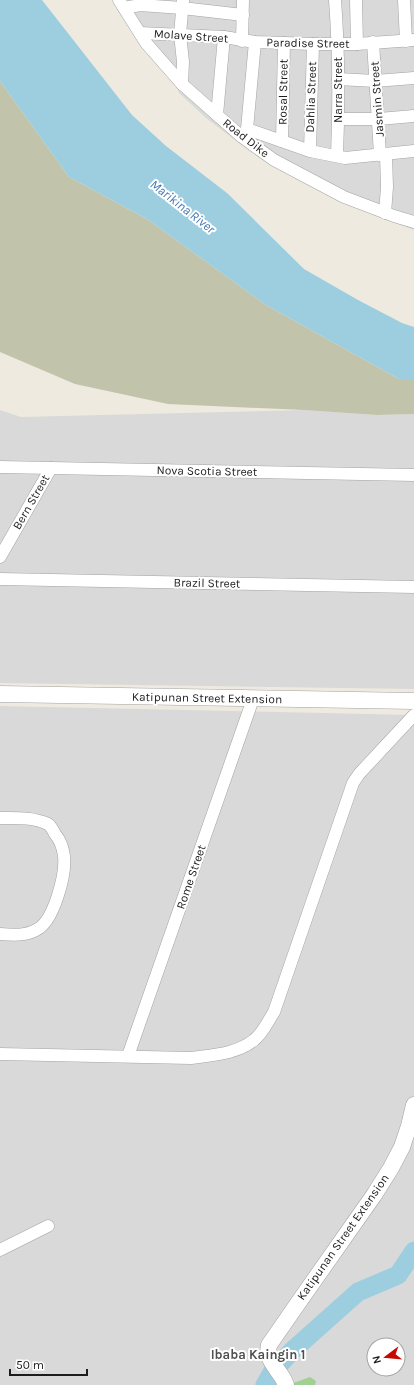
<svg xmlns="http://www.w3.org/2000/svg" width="414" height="1385" viewBox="0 0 414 1385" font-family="Karla,sans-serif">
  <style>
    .residential { fill: #dad9d9; fill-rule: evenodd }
    .construction { fill: #c2c3ab }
    .forest { fill: #a1d192 }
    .water { fill: #9dcee0 }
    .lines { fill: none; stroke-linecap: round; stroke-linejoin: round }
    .river { stroke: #9dcee0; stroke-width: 19 }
    .minor-casing { stroke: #a3a3a3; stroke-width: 13 }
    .tertiary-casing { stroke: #a3a3a3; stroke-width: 17 }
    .minor { stroke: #fff; stroke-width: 12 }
    .tertiary { stroke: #fff; stroke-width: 16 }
    .labels { text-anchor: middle; stroke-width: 4; stroke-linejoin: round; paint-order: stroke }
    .street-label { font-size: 12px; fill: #1c1c1c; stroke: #fff }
    .water-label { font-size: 13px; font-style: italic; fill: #4275b2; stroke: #fff }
    .neighbourhood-label { font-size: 13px; font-weight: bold; fill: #4f4f4f; stroke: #fff }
  </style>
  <rect width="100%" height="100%" fill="#eeeae0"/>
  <g class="residential">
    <polygon points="123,0 414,0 414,230 371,214 252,153 206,118 179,93 168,59 149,40"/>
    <polygon points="0,410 21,417 304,410 377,415 414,414 414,689 0,683"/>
    <path d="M 0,706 L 414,715 L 414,1385 L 288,1385 L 284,1367 L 292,1352 L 273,1371 L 265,1385 L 0,1385 ZM 374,1345 L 398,1345 L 398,1369 L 374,1369 Z"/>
  </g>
  <polygon class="construction" points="0,81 69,177 147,219 266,305 399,379 414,379 414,414 377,415 304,410 168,404 75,384 0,352"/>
  <polygon class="forest" points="310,1377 316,1381 315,1385 288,1385"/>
  <polygon class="water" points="0,0 42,0 132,115 166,146 227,193 304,269 358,300 402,323 414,327 414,379 399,379 266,305 147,219 69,177 0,81"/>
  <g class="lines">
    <polyline class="river" points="265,1385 273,1371 293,1350 358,1292 398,1275 414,1251"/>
    <defs>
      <g id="minor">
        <polyline points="119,0 146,43 182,84 242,137 274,160 344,197 394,216 414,222"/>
        <path d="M 335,0 C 339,52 339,104 337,156"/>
        <polyline points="356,0 357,44"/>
        <polyline points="404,0 406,41"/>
        <polyline points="124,8 140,5 182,8 243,15"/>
        <polyline points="140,33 224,37 255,42 313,44 357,44 414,40"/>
        <polyline points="242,41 243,0"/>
        <polyline points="373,42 380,155"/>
        <polyline points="338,79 375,81 414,78"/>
        <polyline points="182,84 183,62 180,34 183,1"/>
        <polyline points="217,115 224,37"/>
        <polyline points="339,119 379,119 414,116"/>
        <polyline points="247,129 310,151 345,158 414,151"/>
        <polyline points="243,135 247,129 255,42"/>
        <polyline points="282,141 284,43"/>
        <polyline points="310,151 313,44"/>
        <polyline points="385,213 387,187 386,155"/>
        <polyline points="0,467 414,475"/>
        <polyline points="0,557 51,468"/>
        <polyline points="0,579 414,587"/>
        <path d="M 0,818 C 16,818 33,817 48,824 C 51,826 53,830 55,834 C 60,840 63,848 64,856 C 66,874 54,922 36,930 C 25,936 12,935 0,934"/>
        <path d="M 0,1054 L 191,1058 C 212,1055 237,1054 254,1040 C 263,1033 268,1021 274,1012 L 353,783 L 359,774 L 414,715"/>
        <polyline points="128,1056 253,699"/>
        <polyline points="0,1250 48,1226"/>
      </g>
      <g id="tertiary">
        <polyline points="0,694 414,701"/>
        <path d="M 286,1385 C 281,1370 265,1362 269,1345 L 303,1296 L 374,1195 L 391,1168 L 402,1147 L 409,1126 L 414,1105"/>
      </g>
    </defs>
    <use href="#minor" class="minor-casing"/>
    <use href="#tertiary" class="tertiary-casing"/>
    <use href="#minor" class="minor"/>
    <use href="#tertiary" class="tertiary"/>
  </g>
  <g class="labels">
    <g class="street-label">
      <text transform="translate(191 36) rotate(4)" y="4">Molave Street</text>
      <text transform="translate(308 43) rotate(1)" y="4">Paradise Street</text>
      <text transform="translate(338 90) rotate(-90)" y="4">Narra Street</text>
      <text transform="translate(283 92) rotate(-89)" y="4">Rosal Street</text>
      <text transform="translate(311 97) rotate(-88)" y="4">Dahlia Street</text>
      <text transform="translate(377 99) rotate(-94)" y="4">Jasmin Street</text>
      <text transform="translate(246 138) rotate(38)" y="4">Road Dike</text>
      <text transform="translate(207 471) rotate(1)" y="4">Nova Scotia Street</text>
      <text transform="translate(31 502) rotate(-60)" y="4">Bern Street</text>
      <text transform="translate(207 583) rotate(1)" y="4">Brazil Street</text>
      <text transform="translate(207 698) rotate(1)" y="4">Katipunan Street Extension</text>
      <text transform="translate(191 877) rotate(-71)" y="4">Rome Street</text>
      <text transform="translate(343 1237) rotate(-55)" y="4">Katipunan Street Extension</text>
    </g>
    <g class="water-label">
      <text transform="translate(183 206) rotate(38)" y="5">Marikina River</text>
    </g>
    <g class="neighbourhood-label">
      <text x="258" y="1359">Ibaba Kaingin 1</text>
    </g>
  </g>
  <g transform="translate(386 1357) rotate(254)"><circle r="19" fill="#ffffff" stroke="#a4a4a4"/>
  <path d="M0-3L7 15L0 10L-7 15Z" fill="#c80900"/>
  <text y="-6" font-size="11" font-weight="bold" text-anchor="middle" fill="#1c1c1c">N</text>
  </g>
  <path d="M10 1369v6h77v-6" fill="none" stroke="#1c1c1c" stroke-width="2"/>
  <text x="16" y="1369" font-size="12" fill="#1c1c1c" stroke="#ffffff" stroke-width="3" paint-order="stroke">50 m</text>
</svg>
